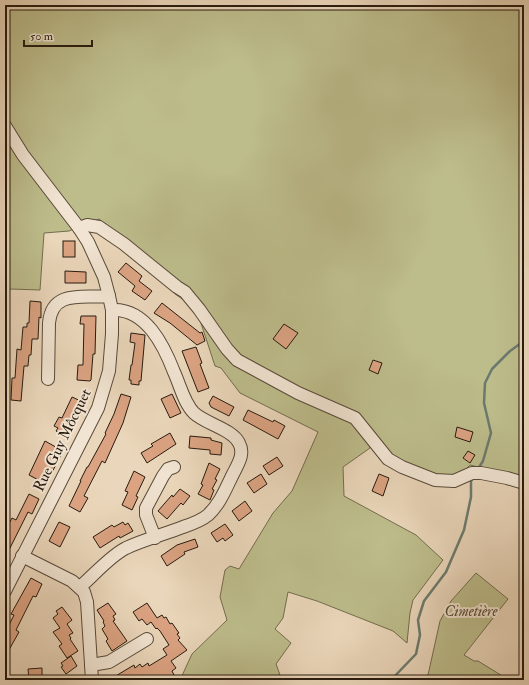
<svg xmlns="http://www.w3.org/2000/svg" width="529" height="685" viewBox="0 0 529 685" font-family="'IM FELL Double Pica',serif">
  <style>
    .green { fill: #bdbc8b; stroke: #726c4d }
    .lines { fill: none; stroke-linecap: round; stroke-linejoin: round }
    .stream { stroke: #6b7a6e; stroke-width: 2.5 }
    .building { fill: #dba382; stroke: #271b0f }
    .minor-casing { stroke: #584a3a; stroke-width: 14 }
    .minor { stroke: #f1e4d2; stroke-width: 12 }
    .labels { text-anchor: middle; stroke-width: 4; stroke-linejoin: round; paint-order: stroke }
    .street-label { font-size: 15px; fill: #271b0f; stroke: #f1e4d2 }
    .park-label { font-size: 15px; font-style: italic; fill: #544b34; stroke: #f1e4d2 }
  </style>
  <rect width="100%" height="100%" fill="#ead6ba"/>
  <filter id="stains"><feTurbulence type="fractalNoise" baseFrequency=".005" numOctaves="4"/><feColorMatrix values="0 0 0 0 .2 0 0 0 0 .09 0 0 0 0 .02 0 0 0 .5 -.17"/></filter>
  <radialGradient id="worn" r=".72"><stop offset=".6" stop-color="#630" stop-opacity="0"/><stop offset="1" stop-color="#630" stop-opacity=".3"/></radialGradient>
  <g class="green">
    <polygon points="5,5 524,5 524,478 470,465 459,476 447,478 404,465 385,452 365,423 370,448 343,467 344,496 416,535 443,560 413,600 410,613 407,643 393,631 317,601 288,592 283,618 275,629 291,643 276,664 280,675 261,680 180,680 192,654 227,620 220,597 225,570 230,566 239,569 273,513 292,491 318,432 240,393 221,368 215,366 196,308 175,294 181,284 99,219 69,231 44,233 40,290 10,289 5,302"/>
    <polygon points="476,573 508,599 464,655 474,661 478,661 509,680 419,680 419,678 428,675 440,621 451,601"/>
  </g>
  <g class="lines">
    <g class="stream">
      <polyline points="478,469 483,461 491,433 484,403 485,383 492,369 510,351 524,341"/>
      <polyline points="391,680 416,654 420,635 418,620 424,601 446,572 464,530 471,497 471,481 474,477"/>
    </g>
  </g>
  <g class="building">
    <rect x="63" y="241" width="12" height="16"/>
    <polygon points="126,263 142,276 139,281 152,291 145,300 132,291 135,286 118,272"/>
    <polygon points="65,271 86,272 86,283 65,283"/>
    <polygon points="30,301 41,302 41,318 39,317 38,339 32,339 31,355 29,355 28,366 24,366 21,401 11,400 12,378 15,378 17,349 21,350 23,327 27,327 27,323 29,323"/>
    <polygon points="162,303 200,333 202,332 205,341 197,345 170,323 154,313"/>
    <polygon points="81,316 96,316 95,354 93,354 91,380 90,381 77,380 78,365 83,365 84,324 80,324"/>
    <polygon points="284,324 298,333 286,349 273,339"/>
    <polygon points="131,333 145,335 141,381 139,381 139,385 131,384 131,380 129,380 131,365 132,365 135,343 130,342"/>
    <polygon points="196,347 202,363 200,364 209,388 198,392 182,351"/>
    <polygon points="373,360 382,363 378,374 369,370"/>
    <polygon points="121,394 131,397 123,423 105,463 102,461 84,496 88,498 80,512 69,506 81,481 80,481 87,467 88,467 106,434 105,433 114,414"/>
    <polygon points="172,394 181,413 170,418 161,399"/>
    <polygon points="213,396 234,407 229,416 211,407 209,403"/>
    <polygon points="72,397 83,402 67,437 56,431 58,428 54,426 59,417 62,418"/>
    <polygon points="248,410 273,422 274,420 285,426 278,439 243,420"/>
    <polygon points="457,427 473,432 470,442 455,437"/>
    <polygon points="170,433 176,444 147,463 141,453 153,446 151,444"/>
    <polygon points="190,436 211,438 211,440 222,443 221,455 210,454 210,450 189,448"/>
    <polygon points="45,441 63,451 46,484 29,475"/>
    <polygon points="468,451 475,455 470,463 463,458"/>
    <polygon points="277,457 283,466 269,475 263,466"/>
    <polygon points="209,463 220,469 215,479 217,480 212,489 214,490 210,500 198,494 203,485 201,484"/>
    <polygon points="134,471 145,477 136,496 138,497 132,510 122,505 128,492 125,491"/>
    <polygon points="261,474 267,484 254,493 247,483"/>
    <polygon points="379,474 389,478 383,496 372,491"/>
    <polygon points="180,489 190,496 183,505 181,503 167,519 158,511 172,495 173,497"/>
    <polygon points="29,494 39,499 32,514 28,512 5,558 5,531 12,518 16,520"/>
    <polygon points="245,501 252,511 239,521 232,511"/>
    <polygon points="59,522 70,527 60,547 49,541"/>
    <polygon points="123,522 125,525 128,523 133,531 120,538 119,536 100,548 93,537 112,525 114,527"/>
    <polygon points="225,524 233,535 225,541 223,538 217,542 211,533"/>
    <polygon points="195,539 198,547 184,552 185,554 167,566 161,556 177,545"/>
    <polygon points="31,578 42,584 36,597 33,596 16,630 19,632 5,657 5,633 14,615 11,614"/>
    <polygon points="108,603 116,614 113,616 115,620 113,621 127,641 112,651 106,641 108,639 102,629 105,626 103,622 104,621 97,610"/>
    <polygon points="147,603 157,618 162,615 164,618 166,617 170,624 172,623 179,633 177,634 180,638 178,640 187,650 171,661 176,668 172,671 174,675 168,679 166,676 159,680 109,680 134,665 135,668 140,664 142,667 148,663 149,666 167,655 163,649 169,645 160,631 157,628 156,629 151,622 147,625 142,619 139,621 133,612"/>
    <polygon points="62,607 72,620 67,624 73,633 69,635 71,638 70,639 78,651 67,658 59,646 62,644 53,632 60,628 53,618 58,614 56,611"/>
    <polygon points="71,656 77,666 66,674 61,667 63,666 61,663"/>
    <polygon points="42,668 42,680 29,680 28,669"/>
  </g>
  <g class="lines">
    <defs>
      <g id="minor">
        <polyline points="5,126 23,155 79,228 88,242 104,277 109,296 112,310 112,334 109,371 98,408 5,591"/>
        <polyline points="79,228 87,225 99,227 124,244 177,287 185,292 199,309 227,349 237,360 298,393 355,418 388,459 402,467 435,480 454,481 472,473 481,473 507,478 524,483"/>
        <path d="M 48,379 L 49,323 C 52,288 86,299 109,296"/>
        <polyline points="155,538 146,515 146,508 163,476 168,469 174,467"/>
        <polyline points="22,556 72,581 84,592 87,602 92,680"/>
        <path d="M 80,587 C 94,575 110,556 126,548 C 143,540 165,534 183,527 C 192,524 201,521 208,515 C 220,504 226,488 233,474 C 238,464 245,454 239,443 C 232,429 206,424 194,413 C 184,403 180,385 174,372 C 164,346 146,308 112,310"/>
        <polyline points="91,665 109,662 147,639"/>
      </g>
    </defs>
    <use href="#minor" class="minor-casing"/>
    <use href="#minor" class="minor"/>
  </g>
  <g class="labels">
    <g class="street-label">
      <text transform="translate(62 440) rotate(-64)" y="5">Rue Guy Môcquet</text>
    </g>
    <g class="park-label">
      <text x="471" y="616">Cimetière</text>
    </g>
  </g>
  <rect width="529" height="685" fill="none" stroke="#ead6ba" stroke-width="20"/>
  <rect x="6" y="6" width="517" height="673" fill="none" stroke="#271b0f" stroke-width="2"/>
  <rect x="10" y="10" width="509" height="665" fill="none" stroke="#271b0f"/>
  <path d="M24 40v6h68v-6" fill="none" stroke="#271b0f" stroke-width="2"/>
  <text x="30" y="40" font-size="12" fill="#271b0f" stroke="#f1e4d2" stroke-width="3" paint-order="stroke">50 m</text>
  <rect width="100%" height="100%" filter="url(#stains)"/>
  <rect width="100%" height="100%" fill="url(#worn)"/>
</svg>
